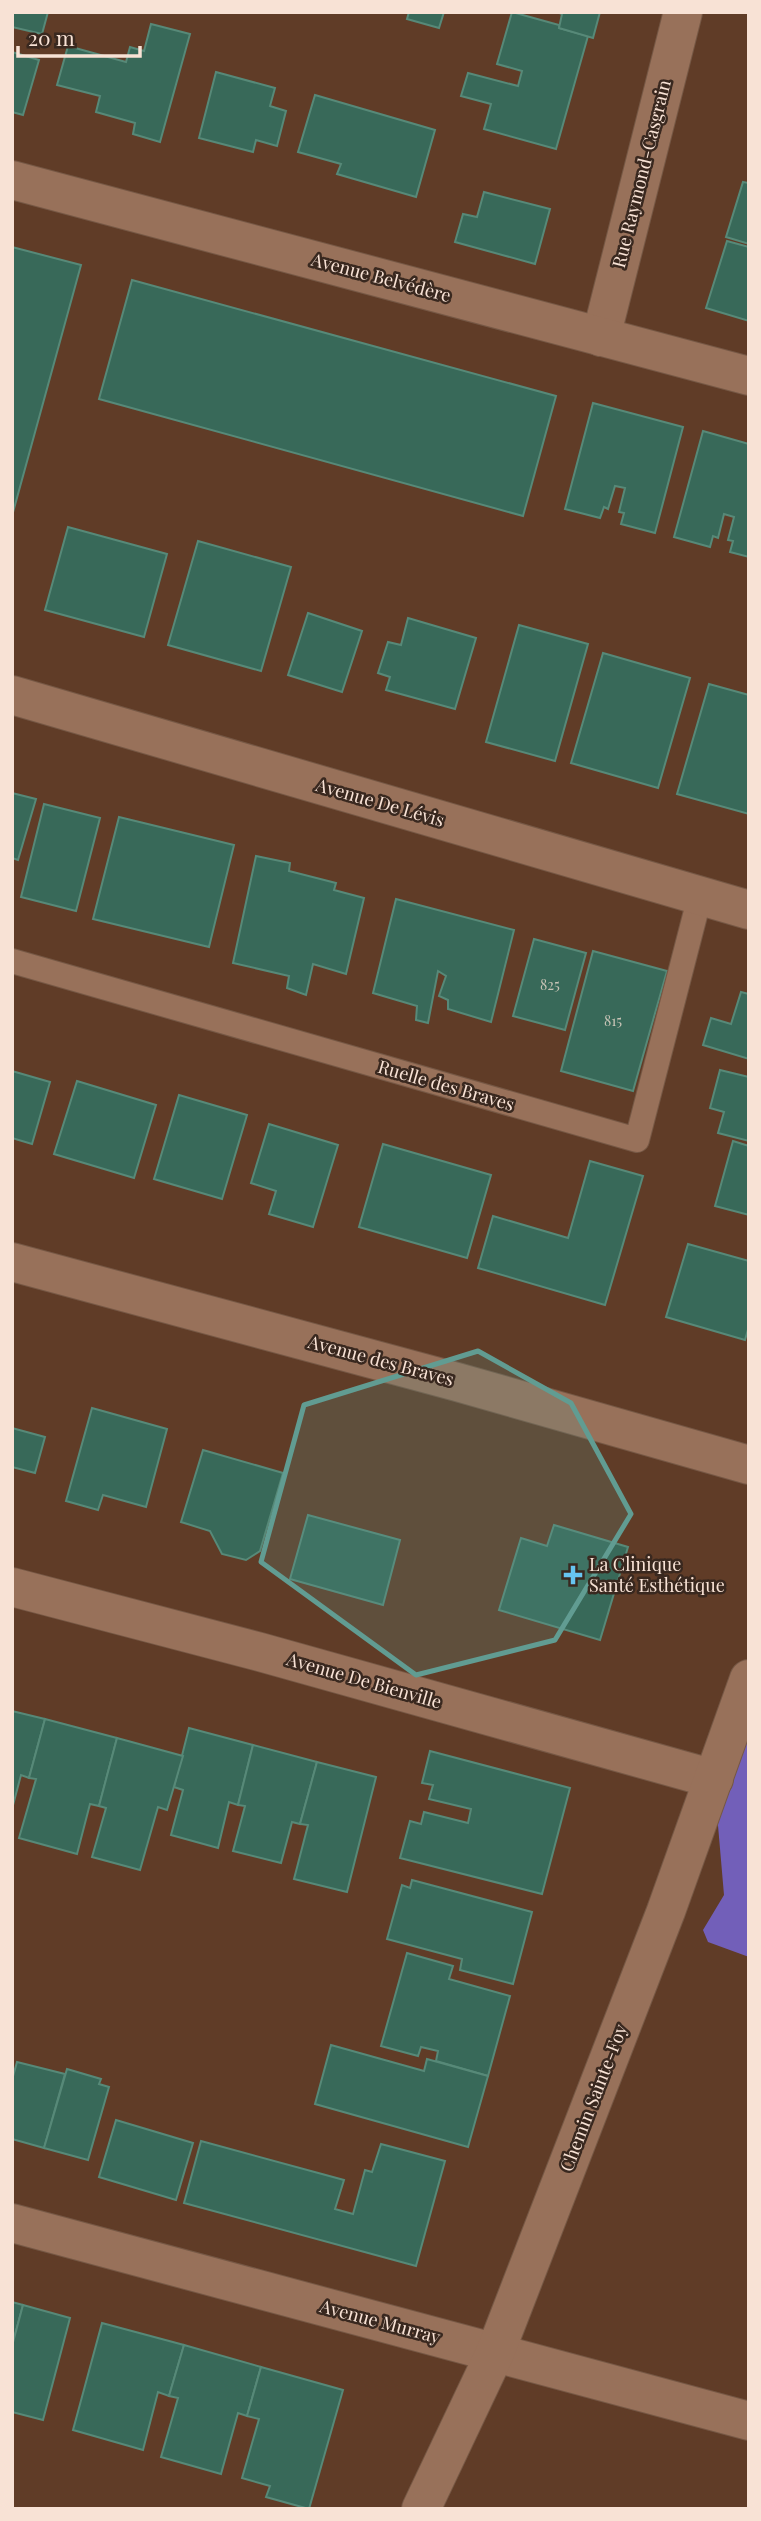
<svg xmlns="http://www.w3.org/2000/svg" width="761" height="2521" viewBox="0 0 761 2521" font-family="'Playfair Display',serif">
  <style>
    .green { fill: #725fb9 }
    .building { fill: #386959; stroke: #578978; stroke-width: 2 }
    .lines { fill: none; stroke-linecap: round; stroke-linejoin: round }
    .service-casing { stroke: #765845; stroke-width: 26 }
    .minor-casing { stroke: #765845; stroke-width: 40 }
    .tertiary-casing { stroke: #765845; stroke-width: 40 }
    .secondary-casing { stroke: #765845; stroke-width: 40 }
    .service { stroke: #98715a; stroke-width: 24 }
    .minor { stroke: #98715a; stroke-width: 38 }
    .tertiary { stroke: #98715a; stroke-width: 38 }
    .secondary { stroke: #98715a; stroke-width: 38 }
    .marked { fill: #619c92; fill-opacity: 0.2; stroke: #619c92; stroke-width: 5; stroke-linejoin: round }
    .poi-dot { fill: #67c4f0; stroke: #39281f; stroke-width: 2.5 }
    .labels { text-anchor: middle; stroke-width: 5; stroke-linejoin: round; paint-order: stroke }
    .number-label { font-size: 14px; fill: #c8c4b6 }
    .street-label { font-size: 18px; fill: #f8e2d5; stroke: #39281f }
    .poi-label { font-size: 18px; fill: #f8e2d5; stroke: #39281f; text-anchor: start }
  </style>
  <rect width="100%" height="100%" fill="#603c27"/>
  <polygon class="green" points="749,1679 749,1957 708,1942 703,1930 724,1895 714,1779"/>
  <g class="building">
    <polygon points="12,12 48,12 42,34 12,27"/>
    <polygon points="409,12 444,12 439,28 407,19"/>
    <polygon points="512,12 559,25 559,28 588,36 556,149 484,129 491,104 461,96 468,73 518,86 522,71 497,64"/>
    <polygon points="557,12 600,12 593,38 559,28 562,14"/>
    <polygon points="151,24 190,34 160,142 133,134 135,123 96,112 100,96 57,85 68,46 126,62 130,47 144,51"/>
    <polygon points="12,52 39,60 23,115 12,112"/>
    <polygon points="216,72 275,88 270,106 286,111 277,146 256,140 253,152 199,138"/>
    <polygon points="315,95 435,130 416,197 337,174 341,164 298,152"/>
    <polygon points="743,182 749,183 749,244 726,237"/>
    <polygon points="484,192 550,209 535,264 455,242 463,214 477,217"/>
    <polygon points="727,241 749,247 749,321 706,308"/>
    <polygon points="12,247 81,265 12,516"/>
    <polygon points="132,280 556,396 523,516 99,399"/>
    <polygon points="593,403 683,427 655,533 621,524 624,513 619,512 625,488 615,486 608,509 604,507 600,518 565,509"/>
    <polygon points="703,431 749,444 749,557 730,552 733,541 728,540 734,517 724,514 718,538 713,536 710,547 674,537"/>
    <polygon points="68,527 167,554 144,637 45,610"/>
    <polygon points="198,541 291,567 261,671 168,645"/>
    <polygon points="308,613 362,631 342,692 288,675"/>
    <polygon points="408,618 476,638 455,709 386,690 390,677 378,673 388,642 401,645"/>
    <polygon points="519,625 588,644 555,761 486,742"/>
    <polygon points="603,653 690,678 658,788 571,763"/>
    <polygon points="709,684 749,695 749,814 677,794"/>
    <polygon points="12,793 36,799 18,860 12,858"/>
    <polygon points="44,804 100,818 76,911 21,897"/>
    <polygon points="119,817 234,845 209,947 93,919"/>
    <polygon points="256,856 290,863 289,871 336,883 334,890 364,898 346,974 313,964 306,995 287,988 289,976 233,963"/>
    <polygon points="396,899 514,930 491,1022 448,1009 448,1000 439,996 446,976 438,971 428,1023 416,1020 417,1006 373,993"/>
    <polygon points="534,939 586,953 565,1030 513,1016"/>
    <polygon points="593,951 667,971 633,1091 561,1071"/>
    <polygon points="741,992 749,994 749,1059 703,1045 711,1018 731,1024"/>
    <polygon points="720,1070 749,1077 749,1141 718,1133 724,1112 710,1108"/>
    <polygon points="12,1071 50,1082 32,1144 12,1138"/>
    <polygon points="77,1081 156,1105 134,1178 54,1154"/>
    <polygon points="179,1095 247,1115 222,1199 154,1179"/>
    <polygon points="269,1124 338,1145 313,1227 269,1214 276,1191 251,1183"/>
    <polygon points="733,1141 749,1146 749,1215 715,1206"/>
    <polygon points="383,1144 491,1175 467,1258 359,1227"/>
    <polygon points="590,1161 643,1176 605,1305 478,1268 493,1216 568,1238"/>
    <polygon points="688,1244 749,1261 749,1326 745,1340 666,1317"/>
    <polygon points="92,1408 167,1429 146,1507 103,1495 98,1510 66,1501"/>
    <polygon points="12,1428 45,1437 35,1473 12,1467"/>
    <polygon points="203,1450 283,1473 260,1551 246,1560 222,1554 210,1531 181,1522"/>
    <polygon points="308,1515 400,1540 383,1605 290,1579"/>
    <polygon points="554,1525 628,1547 600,1640 499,1610 521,1538 547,1546"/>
    <polygon points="12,1711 45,1719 29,1778 21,1775 12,1809"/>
    <polygon points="45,1719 117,1738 99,1806 90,1804 77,1854 19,1838 36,1779 29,1778"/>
    <polygon points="189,1728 253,1745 238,1805 229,1802 218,1848 171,1835 183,1790 174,1787"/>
    <polygon points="117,1738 183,1756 167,1810 158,1807 140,1870 92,1857 106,1808 99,1806"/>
    <polygon points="253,1745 317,1762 300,1824 292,1822 281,1863 233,1851 245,1806 238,1805"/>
    <polygon points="430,1751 570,1788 542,1894 400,1858 410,1821 421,1824 424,1812 468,1823 471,1809 429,1799 433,1785 422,1783"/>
    <polygon points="317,1762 376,1777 347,1892 294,1879 308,1825 300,1824"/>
    <polygon points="412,1880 532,1912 513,1984 460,1970 462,1959 387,1939 402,1885 410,1888"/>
    <polygon points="407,1953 453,1966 449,1979 510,1996 488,2076 436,2061 438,2051 421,2047 418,2056 381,2046"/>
    <polygon points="331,2045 424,2071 427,2059 488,2076 468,2147 315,2104"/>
    <polygon points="17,2062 65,2074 44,2148 12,2139 12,2080"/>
    <polygon points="67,2069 101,2079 99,2084 109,2087 88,2160 44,2148"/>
    <polygon points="116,2120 193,2143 176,2200 99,2177"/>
    <polygon points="201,2141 344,2180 335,2209 353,2214 365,2170 372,2172 381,2144 445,2161 416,2266 184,2203"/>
    <polygon points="12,2302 23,2305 12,2346"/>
    <polygon points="23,2305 70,2318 43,2420 12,2412 12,2346"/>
    <polygon points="102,2323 184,2345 169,2396 158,2392 143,2450 73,2430"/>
    <polygon points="184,2345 261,2367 247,2416 238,2413 221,2474 161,2457 178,2398 169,2396"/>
    <polygon points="261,2367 343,2390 309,2509 266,2497 270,2486 242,2478 259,2419 247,2416"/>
  </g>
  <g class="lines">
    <defs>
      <polyline id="service" points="12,961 637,1140 700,896"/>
      <g id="minor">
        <polyline points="601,337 683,12"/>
        <polyline points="12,695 749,910"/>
        <polyline points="12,1262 457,1382 749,1465"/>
        <polyline points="12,1587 260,1652 714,1779"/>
        <polyline points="12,2223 749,2421"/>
      </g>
      <polyline id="tertiary" points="12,180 749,376"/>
      <polyline id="secondary" points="421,2509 495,2353 666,1911 749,1679"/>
    </defs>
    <use href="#service" class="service-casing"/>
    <use href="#minor" class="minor-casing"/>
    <use href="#tertiary" class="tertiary-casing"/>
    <use href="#secondary" class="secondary-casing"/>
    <use href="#service" class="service"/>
    <use href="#minor" class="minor"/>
    <use href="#tertiary" class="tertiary"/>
    <use href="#secondary" class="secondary"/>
  </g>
  <path class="marked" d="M 478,1351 L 571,1403 L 631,1514 L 555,1640 L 416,1675 L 261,1562 L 304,1405 Z"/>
  <path class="poi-dot" d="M569.5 1564.5h7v7h7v7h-7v7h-7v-7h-7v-7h7z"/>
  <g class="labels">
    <g class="number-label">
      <text x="550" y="990">825</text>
      <text x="613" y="1026">815</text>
    </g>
    <g class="street-label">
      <text transform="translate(642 174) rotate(-76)" y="6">Rue Raymond-Casgrain</text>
      <text transform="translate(381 278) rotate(15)" y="6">Avenue Belvédère</text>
      <text transform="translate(380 803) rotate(16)" y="6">Avenue De Lévis</text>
      <text transform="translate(446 1086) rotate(16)" y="6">Ruelle des Braves</text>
      <text transform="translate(381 1361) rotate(15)" y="6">Avenue des Braves</text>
      <text transform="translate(364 1681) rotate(16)" y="6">Avenue De Bienville</text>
      <text transform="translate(594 2098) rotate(-69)" y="6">Chemin Sainte-Foy</text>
      <text transform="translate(380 2322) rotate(15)" y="6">Avenue Murray</text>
    </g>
    <g class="poi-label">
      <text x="589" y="1571">La Clinique<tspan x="589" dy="21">Santé Esthétique</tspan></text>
    </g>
  </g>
  <rect width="761" height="2521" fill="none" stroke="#f8e2d5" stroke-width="28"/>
  <path d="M18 46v10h122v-10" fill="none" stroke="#f8e2d5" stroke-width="3.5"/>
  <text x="28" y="46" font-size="21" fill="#f8e2d5" stroke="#39281f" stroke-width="5" paint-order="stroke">20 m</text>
</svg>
